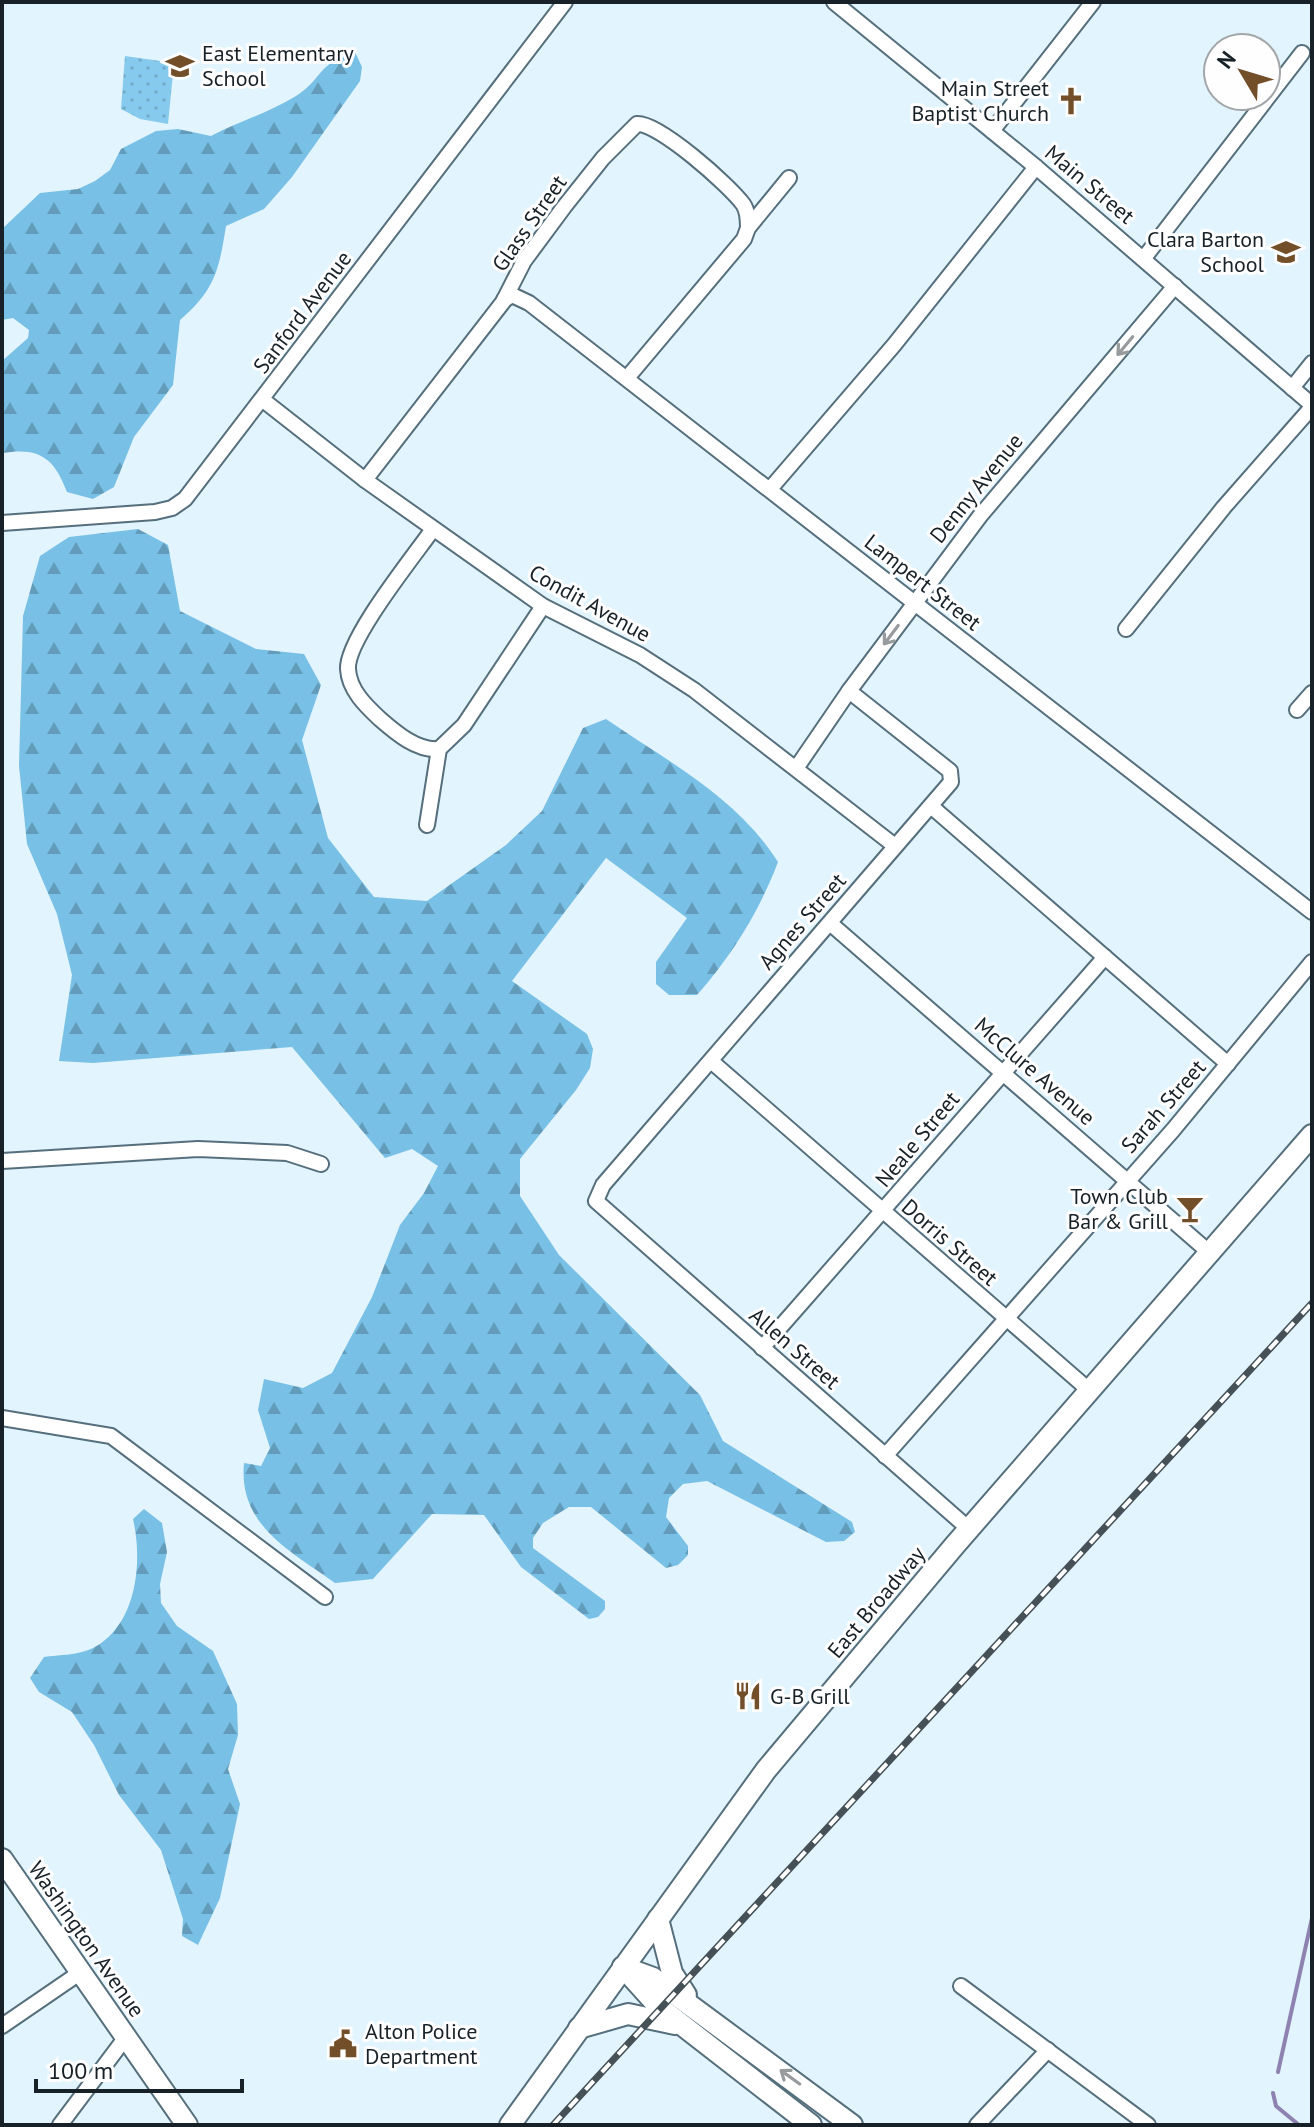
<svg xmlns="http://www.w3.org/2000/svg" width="1314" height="2127" viewBox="0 0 1314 2127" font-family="'PT Sans',sans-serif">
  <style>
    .forest { fill: url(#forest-firs) }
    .park { fill: url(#park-dots) }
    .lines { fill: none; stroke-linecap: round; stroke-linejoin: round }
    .stream { stroke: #8e82b0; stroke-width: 4 }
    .street-casing { stroke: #566f7d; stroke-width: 18 }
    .secondary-casing { stroke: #566f7d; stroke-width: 24 }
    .street { stroke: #fff; stroke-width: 14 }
    .secondary { stroke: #fff; stroke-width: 20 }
    .rail-casing { stroke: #455057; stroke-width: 7 }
    .rail { stroke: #fefefe; stroke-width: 4; stroke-dasharray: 12; stroke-linecap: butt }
    .oneway { stroke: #979b9e }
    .labels { text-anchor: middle; stroke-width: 6; stroke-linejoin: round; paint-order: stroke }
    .poi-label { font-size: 22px; fill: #172127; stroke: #fefefe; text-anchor: start }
    .street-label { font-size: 22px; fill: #172127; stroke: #fefefe }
  </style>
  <defs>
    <pattern id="forest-firs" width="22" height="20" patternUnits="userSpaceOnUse" patternTransform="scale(2)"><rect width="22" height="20" fill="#79c0e6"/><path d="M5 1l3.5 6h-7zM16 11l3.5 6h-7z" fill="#629cba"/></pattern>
    <pattern id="park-dots" width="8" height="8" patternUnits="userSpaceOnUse" patternTransform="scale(2)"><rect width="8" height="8" fill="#86caee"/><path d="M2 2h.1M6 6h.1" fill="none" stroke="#73adcc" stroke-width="1.8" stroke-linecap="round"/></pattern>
  </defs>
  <rect width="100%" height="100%" fill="#e2f4fd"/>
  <g class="forest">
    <path d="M 355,52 L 362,67 L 360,81 L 292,177 L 264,209 L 226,226 C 219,270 215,290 180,320 L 173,385 L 134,437 L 114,487 L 93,499 L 67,492 C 54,458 40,447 2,453 L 2,361 L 28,338 L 29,330 L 13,318 L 2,320 L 2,229 L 40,193 L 78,189 L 95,181 L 110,170 L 121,149 L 156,131 L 178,129 L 211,136 C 240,121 268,113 296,96 C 324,78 316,64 355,52 Z"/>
    <path d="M 138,529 L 168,545 L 180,611 L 256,649 L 304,654 L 321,685 L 302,740 L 328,838 L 374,897 L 427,901 L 506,845 L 542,811 L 583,728 L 606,719 C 667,761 738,798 778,862 C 759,912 732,955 697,995 L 669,995 L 656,984 L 656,962 L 687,918 L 606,858 L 512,981 L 587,1034 L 593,1049 L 590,1068 L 576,1090 L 520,1159 L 520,1196 L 559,1255 L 700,1395 L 723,1441 L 852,1522 L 855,1532 L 844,1541 L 826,1542 L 707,1481 L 683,1484 L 669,1498 L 666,1517 L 688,1546 L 688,1555 L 678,1565 L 666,1568 L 591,1507 L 569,1507 L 543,1523 L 533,1538 L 533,1548 L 605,1601 L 605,1609 L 598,1617 L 589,1619 L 521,1567 L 484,1515 L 432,1514 L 373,1579 L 335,1583 C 291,1551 238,1526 244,1463 L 261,1466 L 270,1448 L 258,1410 L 264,1379 L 303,1388 L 332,1373 L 372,1297 L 400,1225 L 424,1193 L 438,1166 L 412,1149 L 385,1158 L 292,1047 L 93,1063 L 59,1061 L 72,975 L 57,914 L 27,844 L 19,766 L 23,616 L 40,556 L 69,537 Z"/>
    <path d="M 144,1509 L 162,1523 L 167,1552 L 160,1584 L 161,1603 L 177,1626 L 213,1651 L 237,1704 L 238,1735 L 228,1769 L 240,1804 L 220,1898 L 198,1945 L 182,1936 L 183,1919 L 161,1850 L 119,1795 L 94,1745 L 72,1712 L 39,1692 L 30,1678 L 44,1657 C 58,1655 80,1655 93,1648 C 137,1625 143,1562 133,1519 Z"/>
  </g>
  <polygon class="park" points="125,56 174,63 168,124 140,119 121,109"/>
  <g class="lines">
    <g class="stream">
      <polyline points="1278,2072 1312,1918"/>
      <polyline points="1273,2093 1276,2106 1299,2125"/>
    </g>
    <defs>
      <g id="street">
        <polyline points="834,2 1036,167 1312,405"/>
        <polyline points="992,131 1093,2"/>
        <polyline points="1144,258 1302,53"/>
        <polyline points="504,300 512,295 529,303 1312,912"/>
        <polyline points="627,378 744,239 748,228 789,178"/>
        <polyline points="1292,388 1312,363"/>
        <polyline points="263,400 365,480 543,606 640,655 694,690 895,846"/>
        <path d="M 365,480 L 503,302 L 524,261 L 564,207 L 603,158 L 637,124 C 658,122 729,185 743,204 C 748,211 748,220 748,228"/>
        <polyline points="770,489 894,345 1036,167"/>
        <polyline points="2,523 155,512 172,508 185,499 565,2"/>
        <path d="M 433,529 C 414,556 346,640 348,669 C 349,690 366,706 380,719 C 396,733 417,751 439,749"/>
        <polyline points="1126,629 1224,507 1312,407"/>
        <polyline points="849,691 950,771 951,782 603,1185 596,1201 969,1529"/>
        <polyline points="1297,710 1312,693"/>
        <polyline points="797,767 849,691 980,516 1175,286"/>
        <polyline points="932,807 1228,1064"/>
        <polyline points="427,825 439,749 464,725 543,606"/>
        <polyline points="831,924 1210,1253"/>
        <polyline points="711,1061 1090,1391"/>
        <polyline points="2,1161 198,1149 287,1153 321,1164"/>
        <polyline points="762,1348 1105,957"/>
        <polyline points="2,1418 111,1436 325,1597"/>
        <polyline points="885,1456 1173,1130 1312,962"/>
        <polyline points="961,1986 1148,2125"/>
        <polyline points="2,2026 81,1972"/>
        <polyline points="60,2125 126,2037"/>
        <polyline points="977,2125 1048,2050"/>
      </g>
      <g id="secondary">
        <polyline points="2,1859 187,2125"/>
        <polyline points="658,1919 672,1973 686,1995"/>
        <polyline points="623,1967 653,1978 852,2125"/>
        <polyline points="623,1967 659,2007 811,2125"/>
        <polyline points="579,2028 628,2014 675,2024"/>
        <polyline points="510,2125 766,1770 955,1545 1312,1135"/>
      </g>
    </defs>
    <use href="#street" class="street-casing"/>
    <use href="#secondary" class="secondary-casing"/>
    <use href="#street" class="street"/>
    <use href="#secondary" class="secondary"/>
    <defs>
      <polyline id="rail" points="553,2125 1312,1303"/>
    </defs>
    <use href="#rail" class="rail-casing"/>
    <use href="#rail" class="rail"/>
  </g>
  <defs><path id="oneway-shaft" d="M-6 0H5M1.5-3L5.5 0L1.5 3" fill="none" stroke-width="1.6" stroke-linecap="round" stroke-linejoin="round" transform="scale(2)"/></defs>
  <g class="oneway">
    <use href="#oneway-shaft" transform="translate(1125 346) rotate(130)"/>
    <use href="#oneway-shaft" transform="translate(891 635) rotate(127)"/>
    <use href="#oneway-shaft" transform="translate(790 2077) rotate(-144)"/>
  </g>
  <defs>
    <symbol id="school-bare" viewBox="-9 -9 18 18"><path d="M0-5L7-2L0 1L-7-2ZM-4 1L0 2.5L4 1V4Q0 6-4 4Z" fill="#734f29" stroke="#fefefe" stroke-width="2.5" paint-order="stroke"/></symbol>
    <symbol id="church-bare" viewBox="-9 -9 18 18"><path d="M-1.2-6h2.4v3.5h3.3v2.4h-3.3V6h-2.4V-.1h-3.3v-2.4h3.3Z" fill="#734f29" stroke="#fefefe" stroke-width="2.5" paint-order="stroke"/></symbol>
    <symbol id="bar-bare" viewBox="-9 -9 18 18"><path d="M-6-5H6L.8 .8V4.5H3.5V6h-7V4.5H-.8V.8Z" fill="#734f29" stroke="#fefefe" stroke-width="2.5" paint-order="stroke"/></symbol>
    <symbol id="restaurant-bare" viewBox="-9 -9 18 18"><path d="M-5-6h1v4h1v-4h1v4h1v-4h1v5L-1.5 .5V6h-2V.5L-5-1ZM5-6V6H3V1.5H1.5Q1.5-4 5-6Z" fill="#734f29" stroke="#fefefe" stroke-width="2.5" paint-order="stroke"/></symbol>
    <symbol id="civic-bare" viewBox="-9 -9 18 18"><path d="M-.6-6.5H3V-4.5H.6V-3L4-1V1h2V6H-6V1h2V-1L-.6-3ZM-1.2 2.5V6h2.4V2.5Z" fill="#734f29" stroke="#fefefe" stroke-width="2.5" paint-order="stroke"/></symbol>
  </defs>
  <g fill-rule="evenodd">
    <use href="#school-bare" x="160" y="46" width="40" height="40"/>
    <use href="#church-bare" x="1051" y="81" width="40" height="40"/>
    <use href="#school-bare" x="1266" y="232" width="40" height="40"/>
    <use href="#bar-bare" x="1170" y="1189" width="40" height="40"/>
    <use href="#restaurant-bare" x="728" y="1676" width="40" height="40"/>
    <use href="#civic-bare" x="323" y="2024" width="40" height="40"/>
  </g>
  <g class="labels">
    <g class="poi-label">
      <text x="202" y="61">East Elementary<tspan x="202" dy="25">School</tspan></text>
      <text x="1049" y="96" text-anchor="end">Main Street<tspan x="1049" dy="25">Baptist Church</tspan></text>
      <text x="1264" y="247" text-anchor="end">Clara Barton<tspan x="1264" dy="25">School</tspan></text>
      <text x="1168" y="1204" text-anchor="end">Town Club<tspan x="1168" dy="25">Bar &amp; Grill</tspan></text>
      <text x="770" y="1704">G-B Grill</text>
      <text x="365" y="2039">Alton Police<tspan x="365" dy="25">Department</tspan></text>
    </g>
    <g class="street-label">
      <text transform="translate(1090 184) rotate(40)" y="8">Main Street</text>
      <text transform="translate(529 223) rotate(-55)" y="8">Glass Street</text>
      <text transform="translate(302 312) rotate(-53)" y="8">Sanford Avenue</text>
      <text transform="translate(976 488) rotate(-51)" y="8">Denny Avenue</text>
      <text transform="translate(923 582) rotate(38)" y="8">Lampert Street</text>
      <text transform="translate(590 603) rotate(29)" y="8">Condit Avenue</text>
      <text transform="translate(802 921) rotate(-49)" y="8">Agnes Street</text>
      <text transform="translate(1035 1071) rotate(41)" y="8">McClure Avenue</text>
      <text transform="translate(1163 1106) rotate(-49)" y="8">Sarah Street</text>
      <text transform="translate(917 1139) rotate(-50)" y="8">Neale Street</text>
      <text transform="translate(950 1242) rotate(41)" y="8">Dorris Street</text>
      <text transform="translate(795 1348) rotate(41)" y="8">Allen Street</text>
      <text transform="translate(876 1602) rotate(-50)" y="8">East Broadway</text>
      <text transform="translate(87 1939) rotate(55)" y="8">Washington Avenue</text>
    </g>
  </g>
  <rect width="1314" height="2127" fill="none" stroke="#172127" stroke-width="8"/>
  <g transform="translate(1242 72) rotate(308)"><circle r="38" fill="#fefefe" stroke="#a2a6a8" stroke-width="2"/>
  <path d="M0-6L14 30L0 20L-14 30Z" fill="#734f29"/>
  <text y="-12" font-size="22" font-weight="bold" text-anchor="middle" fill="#172127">N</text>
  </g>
  <path d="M36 2079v12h206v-12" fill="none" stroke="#172127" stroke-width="4"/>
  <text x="48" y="2079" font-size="24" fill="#172127" stroke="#fefefe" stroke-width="6" paint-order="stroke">100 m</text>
</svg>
